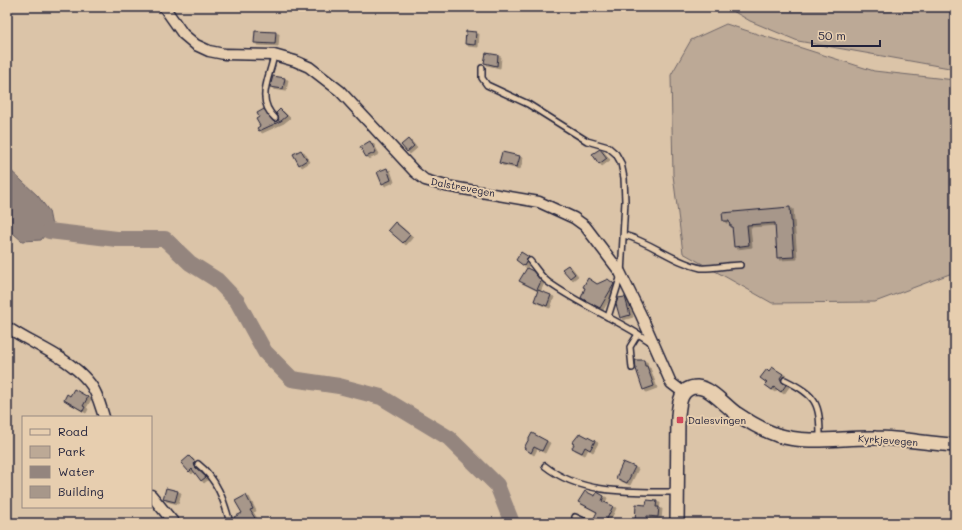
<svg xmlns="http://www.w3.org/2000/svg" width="962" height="530" viewBox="0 0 962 530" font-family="Mali,sans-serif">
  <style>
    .green { fill: #bca996; stroke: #6f6668 }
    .water { fill: #94857e; stroke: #665d63 }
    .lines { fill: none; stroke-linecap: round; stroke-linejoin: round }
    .river { stroke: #94857e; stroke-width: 16 }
    .building { fill: #a7978a; stroke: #22223b; filter: url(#shadow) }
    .lane-casing { stroke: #22223b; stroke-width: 8 }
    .street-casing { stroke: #22223b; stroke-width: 13 }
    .secondary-casing { stroke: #22223b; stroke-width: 16 }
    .lane { stroke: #e7ceaf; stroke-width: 5 }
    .street { stroke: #e7ceaf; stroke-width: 10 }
    .secondary { stroke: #e7ceaf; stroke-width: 13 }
    .poi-dot { fill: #d1495b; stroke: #e7ceaf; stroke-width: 1.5 }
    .labels { text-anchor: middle; stroke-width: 4; stroke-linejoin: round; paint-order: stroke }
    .street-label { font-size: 10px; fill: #22223b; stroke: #e7ceaf }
    .poi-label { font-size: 10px; fill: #22223b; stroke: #e7ceaf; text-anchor: start }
  </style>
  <defs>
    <filter id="shadow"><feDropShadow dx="3" dy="2" stdDeviation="0" flood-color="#0004"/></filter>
  </defs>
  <rect width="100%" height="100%" fill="#dbc4a8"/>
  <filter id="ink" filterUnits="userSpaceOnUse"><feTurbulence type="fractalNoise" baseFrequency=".025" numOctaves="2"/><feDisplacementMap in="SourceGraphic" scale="8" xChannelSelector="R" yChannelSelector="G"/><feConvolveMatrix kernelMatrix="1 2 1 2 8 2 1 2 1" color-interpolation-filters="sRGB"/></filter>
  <g filter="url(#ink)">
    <g class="green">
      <polygon points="726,7 955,7 955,69 798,41 750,21"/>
      <polygon points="726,24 874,71 955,80 955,272 875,302 772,303 683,253 673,175 671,75 691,40"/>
    </g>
    <polygon class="water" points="7,167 38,196 49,211 52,226 41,240 22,241 7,228"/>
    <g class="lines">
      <polyline class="river" points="49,231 117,239 165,239 190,263 217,280 237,301 265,352 292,379 339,386 381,397 449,438 497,485 512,523"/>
    </g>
    <g class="building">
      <polygon points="255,31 276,32 275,44 254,43"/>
      <polygon points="466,31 476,32 475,45 465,44"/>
      <polygon points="486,53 498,55 497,66 484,63"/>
      <polygon points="273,76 285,78 283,89 270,87"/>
      <polygon points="264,109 274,122 279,120 276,113 280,109 287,116 281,121 259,131 257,128 260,126 256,119 259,117 257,113"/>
      <polygon points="408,139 414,146 407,152 401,145"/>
      <polygon points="370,141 376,152 366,157 360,147"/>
      <polygon points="600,149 607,158 599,164 592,154"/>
      <polygon points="301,150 307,160 299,165 293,154"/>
      <polygon points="502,152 520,156 517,167 499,163"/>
      <polygon points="387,168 391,180 382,184 377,172"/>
      <polygon points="790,207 794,257 777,258 775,223 747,225 749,245 734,247 732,226 730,226 729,221 723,221 722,213"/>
      <polygon points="395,222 410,235 403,243 388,230"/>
      <polygon points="521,252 529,257 524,266 516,260"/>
      <polygon points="568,265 575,274 570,278 562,269"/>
      <polygon points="527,268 533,271 541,281 537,290 519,281"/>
      <polygon points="588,278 597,284 608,279 614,284 600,308 581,298 585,288 583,287"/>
      <polygon points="538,290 551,295 547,306 534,301"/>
      <polygon points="625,297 630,315 620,318 616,304 618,298"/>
      <polygon points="635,360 644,360 645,366 647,366 654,386 643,390 636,369"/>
      <polygon points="772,367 783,374 780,378 782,382 786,385 781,392 774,387 772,390 765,385 767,383 760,378 767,369 769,371"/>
      <polygon points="74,389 88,397 83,406 85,407 83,411 64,400 67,394 70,396"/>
      <polygon points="532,433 547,441 542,451 534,447 531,453 524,448"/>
      <polygon points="580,433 595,441 590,450 585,447 582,453 572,448 574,444 572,443"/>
      <polygon points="189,456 195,462 195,467 206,477 201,481 192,469 189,472 181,463"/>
      <polygon points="623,462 635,467 627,483 616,478"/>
      <polygon points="166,488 178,491 175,502 163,499"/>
      <polygon points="585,491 595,496 597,492 604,496 602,501 613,506 605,523 594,518 597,512 578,502"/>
      <polygon points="246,495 253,509 250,510 256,520 250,523 237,523 234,517 242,513 235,501"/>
      <polygon points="647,500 657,501 656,507 659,507 658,517 647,516 646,523 635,523 636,504 646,505"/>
    </g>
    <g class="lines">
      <defs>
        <g id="lane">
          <path d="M 274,55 C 270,78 255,99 275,118"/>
          <polyline points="482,68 482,78 487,85 528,104 587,141 608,147 616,154 621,163 624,178 625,201 621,275 608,317"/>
          <path d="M 624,235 C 651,242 673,262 701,268 C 708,269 731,265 740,265"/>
          <path d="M 530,261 C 536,268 541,277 548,282 C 581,306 619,320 652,343"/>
          <polyline points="632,368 630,347 638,334"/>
          <path d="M 785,380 C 817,396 820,403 820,439"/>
          <path d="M 198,464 C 217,479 224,500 230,523"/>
          <path d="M 545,466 C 581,495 634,492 676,492"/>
          <polyline points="575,517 588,523"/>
        </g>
        <g id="street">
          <polyline points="164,7 183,34 196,45 209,51 224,54 274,55 295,61 309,67 340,91 415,172 425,180 446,186 539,202 574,218 585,226 620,272 641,315 671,383 684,393"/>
          <path d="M 7,327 C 33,345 67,356 88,381 C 97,391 100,405 104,417"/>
          <polyline points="151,495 174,523"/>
        </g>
        <path id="secondary" d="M 677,523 L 678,416 C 679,404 680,387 697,387 C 712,388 725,406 737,414 C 749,422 763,430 777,435 C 809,445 843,437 876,438 C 903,438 929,444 955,445"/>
      </defs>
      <use href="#lane" class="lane-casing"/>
      <use href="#street" class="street-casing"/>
      <use href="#secondary" class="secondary-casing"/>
      <use href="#lane" class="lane"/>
      <use href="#street" class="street"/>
      <use href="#secondary" class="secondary"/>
    </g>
  </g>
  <rect class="poi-dot" x="676" y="416" width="8" height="8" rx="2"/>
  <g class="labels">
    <g class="street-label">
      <text transform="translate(463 187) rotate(11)" y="4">Dalstrevegen</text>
      <text transform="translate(888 440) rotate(4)" y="4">Kyrkjevegen</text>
    </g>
    <g class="poi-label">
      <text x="688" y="424">Dalesvingen</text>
    </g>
  </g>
  <rect width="962" height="530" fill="none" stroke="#e7ceaf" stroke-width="24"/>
  <rect x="12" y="12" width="938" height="506" fill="none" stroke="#22223b" stroke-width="1.5" filter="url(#ink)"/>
  <rect x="22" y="416" width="130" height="92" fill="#e7ceaf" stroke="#988981"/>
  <rect x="30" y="429" width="20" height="6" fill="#e7ceaf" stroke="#988981"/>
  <text x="58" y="436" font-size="12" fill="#22223b">Road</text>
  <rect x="30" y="446" width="20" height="12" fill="#bca996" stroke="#988981"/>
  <text x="58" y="456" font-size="12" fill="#22223b">Park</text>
  <rect x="30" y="466" width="20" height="12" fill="#94857e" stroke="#988981"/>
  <text x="58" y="476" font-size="12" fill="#22223b">Water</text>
  <rect x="30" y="486" width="20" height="12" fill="#a7978a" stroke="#988981"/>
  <text x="58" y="496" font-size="12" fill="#22223b">Building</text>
  <path d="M812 40v6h68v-6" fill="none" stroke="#22223b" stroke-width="2"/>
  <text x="818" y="40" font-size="12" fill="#22223b" stroke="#e7ceaf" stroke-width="3" paint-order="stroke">50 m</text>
</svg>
